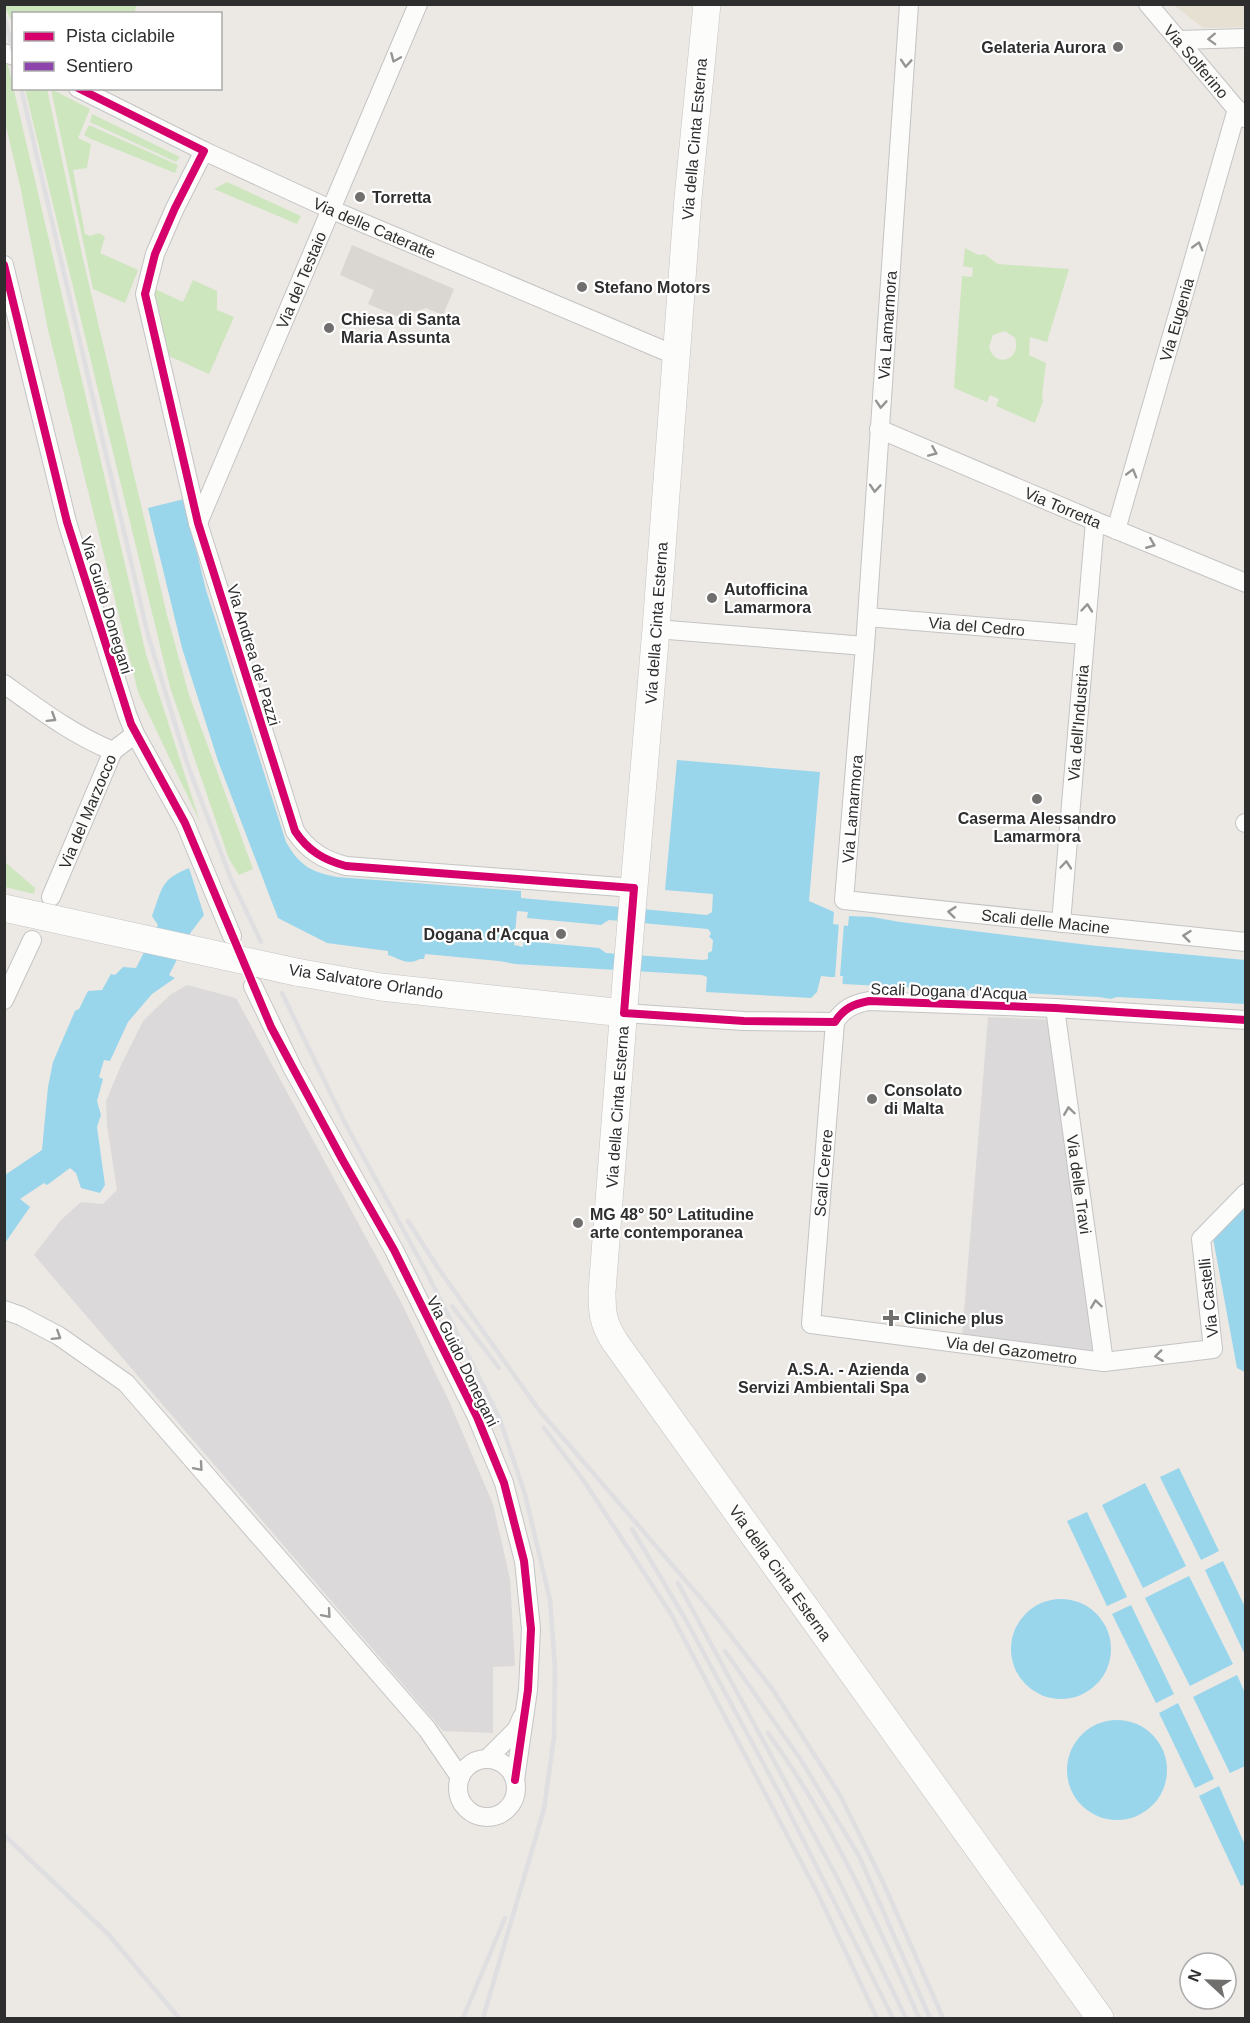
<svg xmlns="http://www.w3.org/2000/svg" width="1250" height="2023" viewBox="0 0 1250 2023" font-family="Helvetica,sans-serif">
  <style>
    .industrial { fill: #dcd9db }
    .education { fill: #e6e0d3 }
    .green { fill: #cee6be; fill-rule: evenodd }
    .plaza { fill: #dad6d2 }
    .water { fill: #99d6ec; fill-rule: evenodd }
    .pier { fill: #ece8e4 }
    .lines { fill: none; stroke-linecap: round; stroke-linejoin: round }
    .street-casing { stroke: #c5c4c5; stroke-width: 20 }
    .secondary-casing { stroke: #c5c4c5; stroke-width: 28 }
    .street { stroke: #fcfcfb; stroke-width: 18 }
    .secondary { stroke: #fcfcfb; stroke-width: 27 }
    .rail { stroke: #dfdfe1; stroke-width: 4.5 }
    .secondary-bridge-casing { stroke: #c5c4c5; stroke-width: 28; stroke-linecap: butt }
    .secondary-bridge { stroke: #fcfcfb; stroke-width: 27 }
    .quiet { stroke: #8e44ad; stroke-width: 6; stroke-dasharray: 12 6; stroke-linecap: butt }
    .cycleway-casing { stroke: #fff; stroke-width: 11 }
    .cycleway { stroke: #d6006c; stroke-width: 8 }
    .oneway { stroke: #959594 }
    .poi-dot { fill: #706f6e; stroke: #fff; stroke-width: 2 }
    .labels { text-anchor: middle; stroke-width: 4.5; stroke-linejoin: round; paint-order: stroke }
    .poi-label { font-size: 16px; font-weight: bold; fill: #2e2e2e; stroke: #fff; text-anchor: start }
    .street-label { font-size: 16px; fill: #2e2e2e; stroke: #fff }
  </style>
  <rect width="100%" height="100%" fill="#ece8e4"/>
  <g class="industrial">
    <polygon points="187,985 236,998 401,1302 449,1401 493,1504 510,1579 515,1666 493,1667 493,1733 443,1731 34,1255 61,1220 81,1202 103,1204 117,1190 107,1125 106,1101 122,1063 143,1021 171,994"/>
    <polygon points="988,1017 1058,1020 1100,1355 962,1337"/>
  </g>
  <polygon class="education" points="1174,5 1245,5 1245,27 1203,28"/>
  <g class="green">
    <polygon points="4,5 5,4 137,5 134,13 14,14 13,20 11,20"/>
    <polygon points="5,63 8,65 146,654 200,822 138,692 48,330 21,190 5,122"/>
    <polygon points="25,89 47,89 83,259 167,615 189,695 253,869 239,875 229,859 170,687"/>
    <polygon points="51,89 90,109 78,138 91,144 87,168 73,170 85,234 90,236 99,233 105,237 100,253 138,270 125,303 93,289"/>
    <polygon points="92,114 180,157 176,162 90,122"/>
    <polygon points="89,125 178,165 175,173 91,139 84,135"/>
    <polygon points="227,182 301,216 297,224 214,189"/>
    <path d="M 965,248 L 978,255 L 984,254 L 998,264 L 1069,269 L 1047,342 L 1030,337 L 1029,355 L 1046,363 L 1042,395 L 1043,401 L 1035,423 L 996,406 L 999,399 L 990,395 L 987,402 L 954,388 L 962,276 L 972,277 L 973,268 L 963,266 ZM 1005,331 L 1015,338 C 1022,360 995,369 989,347 L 993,335 Z"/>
    <polygon points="193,280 217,291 217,310 234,317 209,374 171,357 161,348 153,288 183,302"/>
    <polygon points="5,862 35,888 34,894 5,887"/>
  </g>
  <polygon class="plaza" points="352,245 454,289 443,315 426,308 407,314 404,319 368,304 374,290 340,275"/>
  <g class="water">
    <path d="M 184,499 L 206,590 L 286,842 C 300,866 311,872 337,877 L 521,891 L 521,898 L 707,915 L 712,912 L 713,894 L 665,890 L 677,760 L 820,772 L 809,901 L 834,912 L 833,924 L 848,926 L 849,916 L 872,917 L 900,922 L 1097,946 L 1245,960 L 1245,1004 L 1117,997 L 1111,999 L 1099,997 L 843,984 L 840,978 L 821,976 L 817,992 L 811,998 L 706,992 L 707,977 L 702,975 L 515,964 L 499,961 L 425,954 L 424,959 L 420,959 C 407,966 401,959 388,955 L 388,951 L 327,943 L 278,918 L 218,761 L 182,648 L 148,508 ZM 517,911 L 528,912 L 527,918 L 601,925 L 609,920 L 708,929 L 711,933 L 709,937 L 713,940 L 712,951 L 708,953 L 708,959 L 704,960 L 606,953 L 599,948 L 524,941 L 523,947 L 514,945 Z"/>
    <path d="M 189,868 L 204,915 L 191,932 L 169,975 L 175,978 L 152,994 L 128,1022 L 110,1061 L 104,1060 L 99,1077 L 103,1079 L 97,1101 L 101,1115 L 97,1127 L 105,1185 L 100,1193 L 81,1188 L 76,1173 L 70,1168 L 47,1185 L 44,1183 L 20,1199 L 30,1207 L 5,1243 L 5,1175 L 42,1150 L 48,1087 L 53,1062 L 75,1011 L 79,1009 L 88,991 L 102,990 L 111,974 L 115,975 L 123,967 L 136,968 L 158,925 L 152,916 C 163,887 160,880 189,868 Z"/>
    <polygon points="1245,1204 1245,1372 1237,1368 1213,1238"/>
    <polygon points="1179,1468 1219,1551 1201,1560 1160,1477"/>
    <polygon points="1145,1483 1186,1566 1143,1588 1102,1505"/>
    <polygon points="1087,1512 1127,1597 1107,1606 1067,1521"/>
    <polygon points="1223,1561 1245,1607 1245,1655 1205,1570"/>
    <polygon points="1189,1576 1233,1664 1190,1686 1145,1598"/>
    <circle cx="1061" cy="1649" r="50"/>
    <polygon points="1131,1605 1174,1694 1156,1703 1112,1614"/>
    <polygon points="1237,1675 1245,1693 1245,1766 1230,1773 1193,1697"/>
    <polygon points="1178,1703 1214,1779 1195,1788 1159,1713"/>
    <circle cx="1117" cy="1770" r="50"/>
    <polygon points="1219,1786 1245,1845 1245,1884 1241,1886 1199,1796"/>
  </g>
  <polygon class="pier" points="839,922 844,923 840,976 843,976 842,987 839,981 830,980 830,977 835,977"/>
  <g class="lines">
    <defs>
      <g id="street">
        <path id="s1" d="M 909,4 L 865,646 L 844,900 L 1246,942"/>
        <path id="s2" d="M 1148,4 L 1244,118"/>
        <polyline points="1179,40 1246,38"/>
        <polyline points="4,53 14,56"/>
        <path id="s3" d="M 78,88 L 204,151 L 330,209 L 677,356"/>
        <path d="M 204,151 L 175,208 L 155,254 L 145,294 L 198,523 L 295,831 C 308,851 324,860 346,866 L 634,888"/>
        <polyline points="4,265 67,522 127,714 135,734 185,823 232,936"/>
        <path id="s4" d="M 879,429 L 1095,521 L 1246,583"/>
        <path id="s5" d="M 198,523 L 418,4"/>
        <path id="s6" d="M 1116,530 L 1237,109"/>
        <path id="s7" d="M 867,617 L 1085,635"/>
        <polyline points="656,629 865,646"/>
        <path d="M 4,684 C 39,709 73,735 113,751"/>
        <polyline points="1245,823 1246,823"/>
        <path id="s8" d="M 51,897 L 113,751 L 135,734"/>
        <path id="s9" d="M 1061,923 L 1095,521"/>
        <polyline points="253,986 293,1069 394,1250 477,1417 504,1483 524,1561 531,1629 528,1690 515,1780"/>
        <polyline points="4,1000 32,940"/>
        <path id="s10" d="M 1055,1008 L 1104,1362"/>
        <polyline points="624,1013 744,1021 835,1022"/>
        <path id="s11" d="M 1246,1020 L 1055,1008 L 869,1001 C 853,1004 843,1009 835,1022 L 811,1324 L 1104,1362 L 1213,1349 L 1201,1239 L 1246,1193"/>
        <polyline points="4,1310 21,1316 59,1336 126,1383 427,1729 460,1777"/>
        <polyline points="487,1759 517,1729 522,1717"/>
        <circle cx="487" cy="1788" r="29"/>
      </g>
      <g id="secondary">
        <path id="s12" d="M 707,4 L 688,198 L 656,629 L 626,981 L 602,1292 C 602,1314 603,1323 615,1342 L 1100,2018"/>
        <polyline points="296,972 381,987 624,1013"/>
      </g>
    </defs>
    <use href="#street" class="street-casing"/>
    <use href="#secondary" class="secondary-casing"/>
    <use href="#street" class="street"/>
    <use href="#secondary" class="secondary"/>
    <g class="rail">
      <polyline points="4,17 14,54"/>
      <polyline points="21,88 148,635 187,763 231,879 261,942"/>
      <polyline points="282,993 345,1123 428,1275 499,1417 525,1494 550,1600 555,1668 554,1737 544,1809 483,2018"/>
      <polyline points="408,1221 438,1268 539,1410 711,1610 773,1690 840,1795 882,1880 943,2018"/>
      <polyline points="452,1306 499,1368"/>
      <polyline points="544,1428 584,1481 671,1614 818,1894 877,2018"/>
      <polyline points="632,1529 687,1622 783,1800 893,2018"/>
      <polyline points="678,1583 839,1881 906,2018"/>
      <polyline points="725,1651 801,1760 859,1856 930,2018"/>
      <path d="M 768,1733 C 831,1820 876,1920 919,2018"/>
      <polyline points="4,1835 108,1934 179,2018"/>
      <polyline points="463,2018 505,1918"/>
    </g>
    <defs>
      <polyline id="secondary-bridge" points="4,908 296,972"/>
    </defs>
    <use href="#secondary-bridge" class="secondary-bridge-casing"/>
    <use href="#secondary-bridge" class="secondary-bridge"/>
    <polyline class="quiet" points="1245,823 1246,823"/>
    <defs>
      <g id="cycleway">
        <path d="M 78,88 L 204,151 L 175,208 L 155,254 L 145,294 L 198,523 L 295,831 C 308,851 324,860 346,866 L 634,888 L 624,1013 L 744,1021 L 835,1022 C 843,1009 853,1004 869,1001 L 1055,1008 L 1246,1020"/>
        <polyline points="4,265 67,522 131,724 185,823 271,1027 342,1159 394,1250 477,1417 504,1483 524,1561 531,1629 528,1690 515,1780"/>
      </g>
    </defs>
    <use href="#cycleway" class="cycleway-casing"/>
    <use href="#cycleway" class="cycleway"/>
  </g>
  <defs><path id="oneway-chevron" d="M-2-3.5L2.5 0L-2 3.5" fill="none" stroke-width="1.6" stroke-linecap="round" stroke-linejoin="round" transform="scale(1.5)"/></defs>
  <g class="oneway">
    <use href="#oneway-chevron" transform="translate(1212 39) rotate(178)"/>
    <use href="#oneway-chevron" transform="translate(395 58) rotate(113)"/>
    <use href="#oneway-chevron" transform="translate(906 63) rotate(94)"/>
    <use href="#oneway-chevron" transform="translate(1198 246) rotate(-74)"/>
    <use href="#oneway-chevron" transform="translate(881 404) rotate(94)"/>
    <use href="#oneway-chevron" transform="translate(933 452) rotate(23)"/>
    <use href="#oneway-chevron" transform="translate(1132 473) rotate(-74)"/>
    <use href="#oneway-chevron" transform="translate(875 488) rotate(94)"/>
    <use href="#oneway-chevron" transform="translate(1151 544) rotate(22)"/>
    <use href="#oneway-chevron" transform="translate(1087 608) rotate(-85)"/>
    <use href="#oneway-chevron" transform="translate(52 718) rotate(32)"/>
    <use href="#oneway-chevron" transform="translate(1066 865) rotate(-85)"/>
    <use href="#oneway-chevron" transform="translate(952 912) rotate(-174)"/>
    <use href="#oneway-chevron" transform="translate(1187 936) rotate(-174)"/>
    <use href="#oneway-chevron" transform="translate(1069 1111) rotate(-98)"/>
    <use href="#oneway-chevron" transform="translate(1096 1304) rotate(-98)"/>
    <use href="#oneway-chevron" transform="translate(57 1336) rotate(32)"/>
    <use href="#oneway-chevron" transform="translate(1159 1356) rotate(173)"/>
    <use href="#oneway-chevron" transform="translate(199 1467) rotate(49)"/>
    <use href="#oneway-chevron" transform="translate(327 1614) rotate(49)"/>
  </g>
  <g class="poi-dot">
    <circle cx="1118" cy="47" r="6"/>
    <circle cx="360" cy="197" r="6"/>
    <circle cx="582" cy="287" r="6"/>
    <circle cx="329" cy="328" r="6"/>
    <circle cx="712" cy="598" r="6"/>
    <circle cx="1037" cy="799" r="6"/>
    <circle cx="561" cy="934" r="6"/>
    <circle cx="872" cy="1099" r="6"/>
    <circle cx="578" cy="1223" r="6"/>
    <path d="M888 1309h6v6h6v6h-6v6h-6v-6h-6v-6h6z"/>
    <circle cx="921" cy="1378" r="6"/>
  </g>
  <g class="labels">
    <g class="poi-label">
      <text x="1106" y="53" text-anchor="end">Gelateria Aurora</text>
      <text x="372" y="203">Torretta</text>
      <text x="594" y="293">Stefano Motors</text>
      <text x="341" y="325">Chiesa di Santa<tspan x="341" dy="18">Maria Assunta</tspan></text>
      <text x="724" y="595">Autofficina<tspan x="724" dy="18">Lamarmora</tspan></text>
      <text x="1037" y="824" text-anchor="middle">Caserma Alessandro<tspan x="1037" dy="18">Lamarmora</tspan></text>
      <text x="549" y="940" text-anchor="end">Dogana d'Acqua</text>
      <text x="884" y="1096">Consolato<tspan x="884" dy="18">di Malta</tspan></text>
      <text x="590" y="1220">MG 48° 50° Latitudine<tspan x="590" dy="18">arte contemporanea</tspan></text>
      <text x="904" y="1324">Cliniche plus</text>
      <text x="909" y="1375" text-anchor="end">A.S.A. - Azienda<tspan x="909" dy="18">Servizi Ambientali Spa</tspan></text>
    </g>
    <g class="street-label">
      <text dy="6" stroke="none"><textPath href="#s2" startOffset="75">Via Solferino</textPath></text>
      <text transform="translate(694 139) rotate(-85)" y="6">Via della Cinta Esterna</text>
      <text dy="6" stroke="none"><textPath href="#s3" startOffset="328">Via delle Cateratte</textPath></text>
      <text dy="6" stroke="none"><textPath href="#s5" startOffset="264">Via del Testaio</textPath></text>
      <text dy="6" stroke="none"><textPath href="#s6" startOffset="219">Via Eugenia</textPath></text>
      <text transform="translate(887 325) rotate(-86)" y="6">Via Lamarmora</text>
      <text dy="6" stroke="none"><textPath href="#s4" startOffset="200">Via Torretta</textPath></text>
      <text transform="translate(107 605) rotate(73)" y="6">Via Guido Donegani</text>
      <text transform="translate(656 623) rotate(-86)" y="6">Via della Cinta Esterna</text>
      <text dy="6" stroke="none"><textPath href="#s7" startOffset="110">Via del Cedro</textPath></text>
      <text transform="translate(254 655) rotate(73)" y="6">Via Andrea de' Pazzi</text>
      <text dy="6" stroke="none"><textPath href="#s9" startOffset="201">Via dell'Industria</textPath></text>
      <text transform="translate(852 809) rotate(-85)" y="6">Via Lamarmora</text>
      <text dy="6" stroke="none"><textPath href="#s8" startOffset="93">Via del Marzocco</textPath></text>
      <text dy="6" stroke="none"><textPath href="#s1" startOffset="1101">Scali delle Macine</textPath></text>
      <text transform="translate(366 981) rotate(9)" y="6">Via Salvatore Orlando</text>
      <text transform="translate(949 991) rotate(2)" y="6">Scali Dogana d'Acqua</text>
      <text transform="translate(617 1107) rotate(-86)" y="6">Via della Cinta Esterna</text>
      <text transform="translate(823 1173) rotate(-85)" y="6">Scali Cerere</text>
      <text dy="6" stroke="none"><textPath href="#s10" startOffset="178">Via delle Travi</textPath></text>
      <text transform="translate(1208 1298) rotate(-96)" y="6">Via Castelli</text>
      <text dy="6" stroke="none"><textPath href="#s11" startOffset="924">Via del Gazometro</textPath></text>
      <text transform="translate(463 1361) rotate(64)" y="6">Via Guido Donegani</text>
      <text dy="6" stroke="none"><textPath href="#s12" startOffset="1629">Via della Cinta Esterna</textPath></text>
    </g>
  </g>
  <rect width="1250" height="2023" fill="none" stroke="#2e2e2e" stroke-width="12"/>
  <rect x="12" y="12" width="210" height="78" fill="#ffffff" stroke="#ababab" stroke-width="1.5"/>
  <rect x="24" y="32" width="30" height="9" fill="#d6006c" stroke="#ababab" stroke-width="1.5"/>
  <text x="66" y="42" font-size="18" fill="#2e2e2e">Pista ciclabile</text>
  <rect x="24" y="62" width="30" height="9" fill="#8e44ad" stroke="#ababab" stroke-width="1.5"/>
  <text x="66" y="72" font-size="18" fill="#2e2e2e">Sentiero</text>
  <g transform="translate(1208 1981) rotate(292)"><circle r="28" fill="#ffffff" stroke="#ababab" stroke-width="1.5"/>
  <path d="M0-4.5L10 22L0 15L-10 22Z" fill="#706f6e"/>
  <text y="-9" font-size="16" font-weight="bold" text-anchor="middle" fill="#2e2e2e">N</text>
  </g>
</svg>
